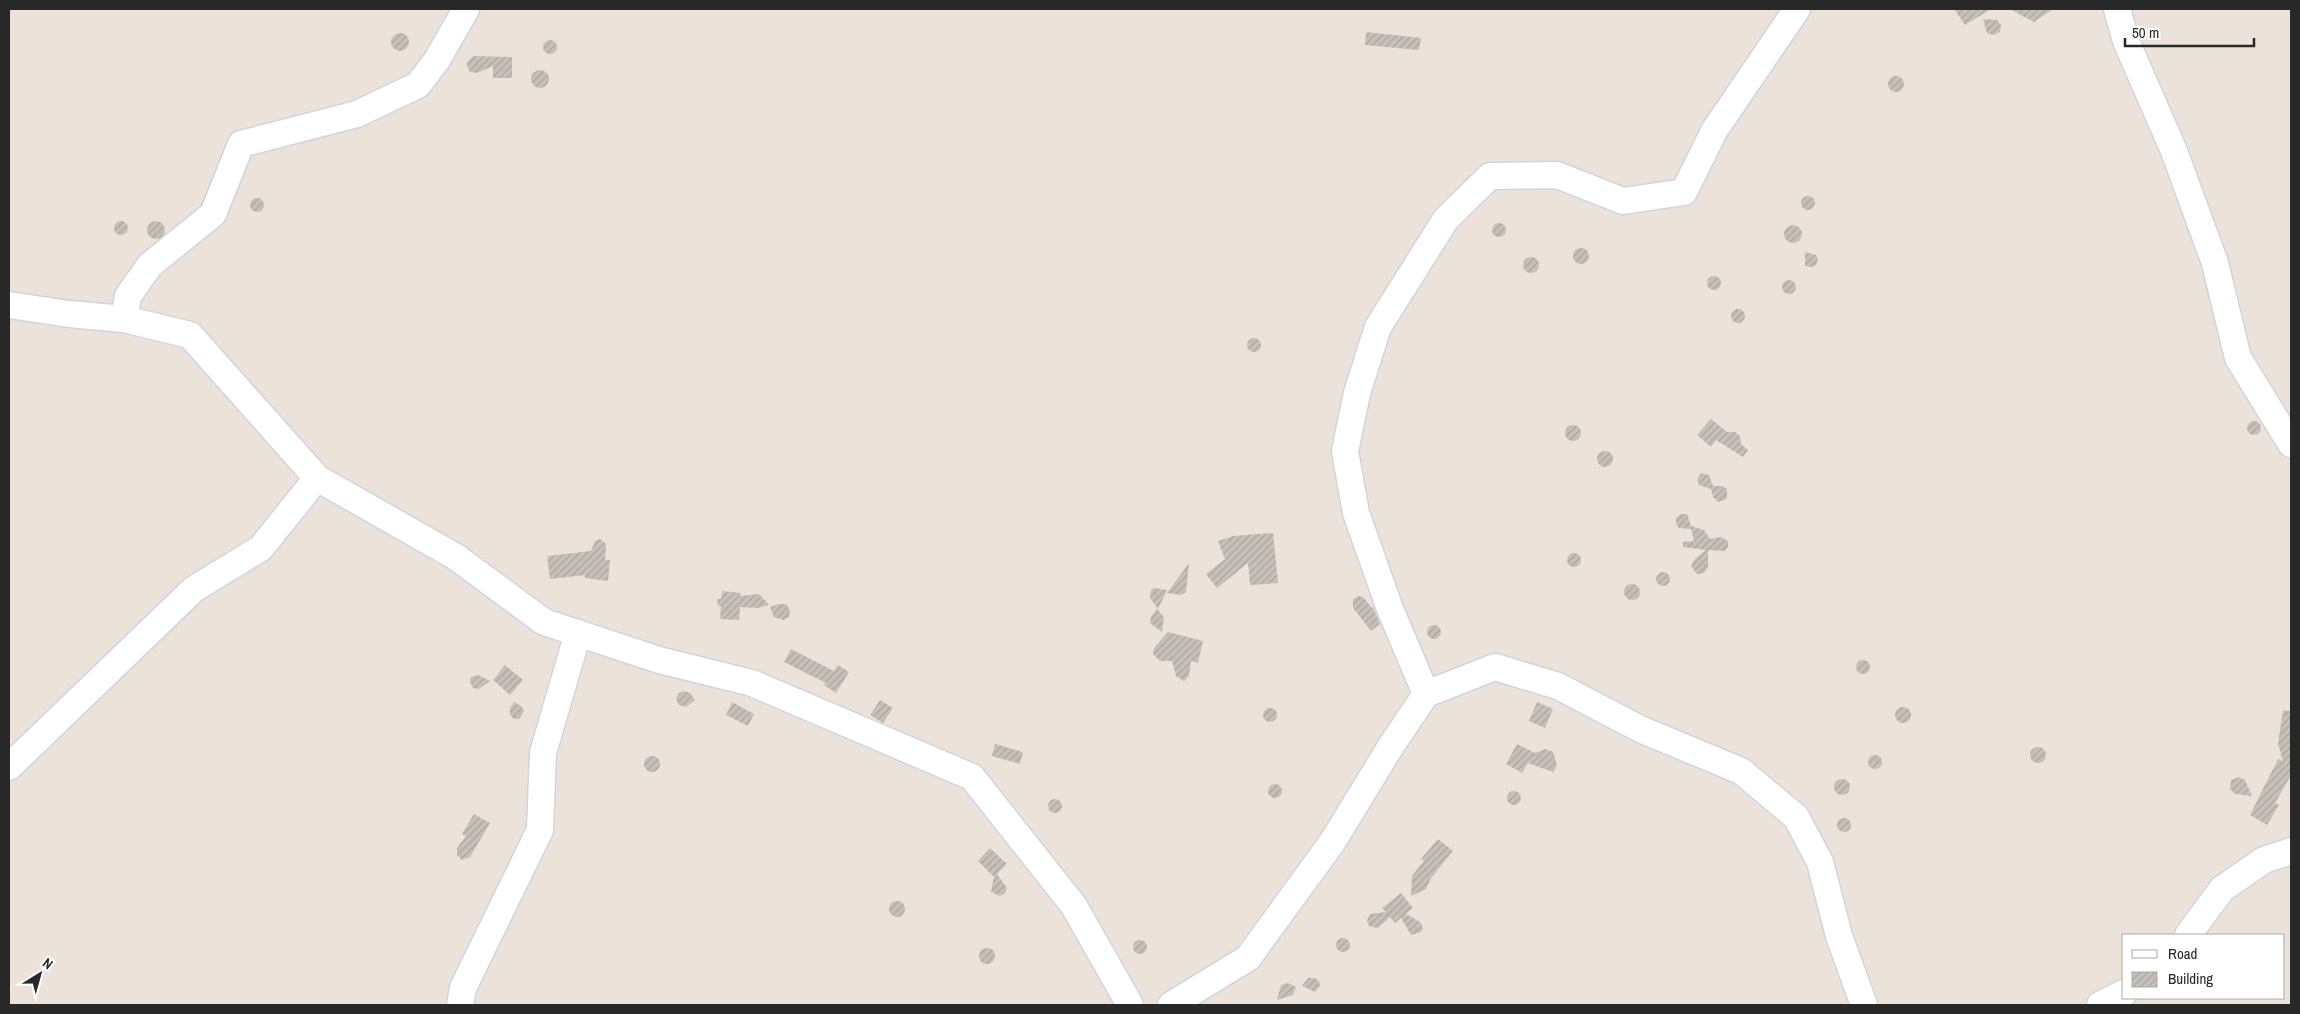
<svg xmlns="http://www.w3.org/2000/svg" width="2300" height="1014" viewBox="0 0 2300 1014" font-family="'Archivo Narrow',sans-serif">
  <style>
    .building { fill: url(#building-hatch) }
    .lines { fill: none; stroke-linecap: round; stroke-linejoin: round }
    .minor-casing { stroke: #d0d4e1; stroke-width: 29 }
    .minor { stroke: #fff; stroke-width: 26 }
  </style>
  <defs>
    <pattern id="building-hatch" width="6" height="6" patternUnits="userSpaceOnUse" patternTransform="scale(1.25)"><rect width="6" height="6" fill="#c6c0ba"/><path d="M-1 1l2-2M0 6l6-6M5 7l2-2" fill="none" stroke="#aaa5a0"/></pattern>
  </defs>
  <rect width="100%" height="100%" fill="#ebe3da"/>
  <g class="building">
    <polygon points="1954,9 1991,9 1965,25"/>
    <polygon points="2010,9 2053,9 2034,22"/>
    <polygon points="1983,19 1997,20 2001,25 2000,32 1994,35 1987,33"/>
    <polygon points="1366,32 1421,38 1419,50 1365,45"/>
    <circle cx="400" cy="42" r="9"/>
    <circle cx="550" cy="47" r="7"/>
    <polygon points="473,56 512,57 512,78 493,78 493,66 477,73 470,72 466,63"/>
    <circle cx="540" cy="79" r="9"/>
    <circle cx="1896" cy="84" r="8"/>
    <circle cx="1808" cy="203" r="7"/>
    <circle cx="257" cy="205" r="7"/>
    <circle cx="121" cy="228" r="7"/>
    <circle cx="156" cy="230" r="9"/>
    <circle cx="1499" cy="230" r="7"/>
    <circle cx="1793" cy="234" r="9"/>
    <circle cx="1581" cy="256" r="8"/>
    <polygon points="1805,252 1816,255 1818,260 1816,265 1812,267 1805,266"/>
    <circle cx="1531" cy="265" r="8"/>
    <circle cx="1714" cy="283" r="7"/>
    <circle cx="1789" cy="287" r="7"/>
    <circle cx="1738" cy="316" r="7"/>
    <circle cx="1254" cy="345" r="7"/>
    <polygon points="1711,419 1727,432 1735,432 1740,436 1741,444 1748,450 1743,457 1716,440 1711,447 1697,435"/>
    <circle cx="2254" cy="428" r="7"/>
    <circle cx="1573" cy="433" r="8"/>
    <circle cx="1605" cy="459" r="8"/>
    <polygon points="1701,473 1709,475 1713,486 1722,486 1727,489 1727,499 1718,502 1713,497 1711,489 1699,485 1697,480"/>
    <polygon points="1681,514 1687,514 1691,526 1704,530 1710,539 1721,537 1728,541 1728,547 1725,551 1708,550 1708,567 1704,573 1697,574 1691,566 1694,560 1706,550 1683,547 1683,542 1694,541 1691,529 1679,528 1676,524 1676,518"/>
    <polygon points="1273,533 1278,583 1250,585 1248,563 1217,588 1206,574 1225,559 1218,541 1233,536"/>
    <polygon points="600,539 606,544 605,560 610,560 608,581 585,578 585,575 550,579 547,556 591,551 595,541"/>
    <circle cx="1574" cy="560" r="7"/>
    <polygon points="1189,563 1186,592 1181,595 1167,593"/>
    <circle cx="1663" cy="579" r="7"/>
    <circle cx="1632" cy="592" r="8"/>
    <polygon points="1154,588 1167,590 1158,609 1150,598 1151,590"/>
    <polygon points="722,591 741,593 740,596 759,594 769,605 757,608 740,607 739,620 720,619 721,606 718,606 717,599 721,599"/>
    <polygon points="1359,596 1364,598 1372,608 1373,607 1380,624 1371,631 1353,608 1353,599"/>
    <polygon points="779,604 786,604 790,610 789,617 783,620 774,617 770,607"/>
    <polygon points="1157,609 1164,617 1162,632 1150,623 1151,617"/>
    <circle cx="1434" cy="632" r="7"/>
    <polygon points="1168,632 1203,641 1198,663 1191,661 1189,676 1184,681 1176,676 1172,661 1160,661 1153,654 1154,648"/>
    <polygon points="791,649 834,671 838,665 849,672 836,693 824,685 826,683 784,662"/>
    <circle cx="1863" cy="667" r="7"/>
    <polygon points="505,665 523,680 510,695 493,680"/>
    <polygon points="478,675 490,681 479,689 473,688 470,682 471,677"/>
    <polygon points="684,691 690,693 695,700 686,707 679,705 676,699 679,693"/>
    <polygon points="880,700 893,708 883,723 870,715"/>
    <polygon points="514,702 521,706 524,711 519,719 514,719 510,715 510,708"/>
    <polygon points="732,702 754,714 748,726 726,715"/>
    <polygon points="1537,702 1553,709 1545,728 1529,721"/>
    <circle cx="1903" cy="715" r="8"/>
    <circle cx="1270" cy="715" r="7"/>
    <polygon points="2283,710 2291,711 2291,775 2275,803 2279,805 2267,825 2250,815 2278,759 2283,761 2278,744"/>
    <polygon points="995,744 1023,752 1020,764 992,756"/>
    <polygon points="1517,744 1535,753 1545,749 1553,752 1557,765 1553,772 1528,763 1522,773 1506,764"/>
    <circle cx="2038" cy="755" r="8"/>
    <circle cx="1875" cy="762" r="7"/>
    <circle cx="652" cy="764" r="8"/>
    <polygon points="2239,777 2245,780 2252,796 2235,794 2230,789 2231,780"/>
    <circle cx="1842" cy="787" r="8"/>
    <circle cx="1275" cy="791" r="7"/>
    <circle cx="1514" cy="798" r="7"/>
    <circle cx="1055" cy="806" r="7"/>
    <polygon points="474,814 490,823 470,857 462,860 457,855 457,848 466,836 462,834"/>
    <circle cx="1844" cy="825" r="7"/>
    <polygon points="1438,839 1453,851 1431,878 1426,889 1411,896 1412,876 1424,861 1421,859"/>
    <polygon points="990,848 1007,864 997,874 1007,888 1005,893 1000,896 991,892 994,877 978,861"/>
    <polygon points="1401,893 1413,908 1406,914 1420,922 1423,929 1421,932 1411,935 1401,918 1395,923 1390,917 1378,928 1369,926 1367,921 1370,914 1386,912 1382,908"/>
    <circle cx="897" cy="909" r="8"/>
    <circle cx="1343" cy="945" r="7"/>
    <circle cx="1140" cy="947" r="7"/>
    <circle cx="987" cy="956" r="8"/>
    <polygon points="1308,978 1315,978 1319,981 1320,986 1315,992 1302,986"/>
    <polygon points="1287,983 1296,987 1293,995 1277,1000 1281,985"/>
  </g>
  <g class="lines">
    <defs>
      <g id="minor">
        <polyline points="2117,9 2126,41 2174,151 2215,263 2238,358 2291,444"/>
        <polyline points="9,305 69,314 124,319 190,335 317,478 456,557 544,622 659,660 752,683 972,777 1074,906 1130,1005"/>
        <polyline points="124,319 128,296 150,265 213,214 241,144 357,114 418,85 437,60 466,9"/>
        <polyline points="1426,694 1390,609 1356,513 1345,451 1357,393 1378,327 1446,219 1490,176 1557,175 1623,201 1684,192 1714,131 1797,9"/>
        <polyline points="9,767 194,589 261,548 317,478"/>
        <polyline points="2188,935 2222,889 2264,860 2291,851"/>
        <polyline points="460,1005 463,988 540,830 543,753 578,633"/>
        <polyline points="1171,1005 1248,958 1333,841 1391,746 1426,694 1495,667 1558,686 1640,729 1741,771 1796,817 1820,862 1839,936 1864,1005"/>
        <polyline points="2100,1005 2124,993"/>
      </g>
    </defs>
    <use href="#minor" class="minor-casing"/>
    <use href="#minor" class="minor"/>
  </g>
  <rect width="2300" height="1014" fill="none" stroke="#282828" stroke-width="20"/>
  <rect x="2122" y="934" width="162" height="65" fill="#ffffff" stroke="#a9a9a9"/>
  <rect x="2132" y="950" width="25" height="8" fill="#ffffff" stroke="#a9a9a9"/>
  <text x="2168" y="959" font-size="15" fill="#282828">Road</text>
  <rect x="2132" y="972" width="25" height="15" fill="url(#building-hatch)" stroke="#a9a9a9"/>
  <text x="2168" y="984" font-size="15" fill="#282828">Building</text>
  <g transform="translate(40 974) rotate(37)" stroke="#ffffff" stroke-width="4" paint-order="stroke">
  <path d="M0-4L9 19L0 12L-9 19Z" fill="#282828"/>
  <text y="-8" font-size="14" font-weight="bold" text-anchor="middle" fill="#282828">N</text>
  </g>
  <path d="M2125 38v8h129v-8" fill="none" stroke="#282828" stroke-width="2.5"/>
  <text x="2132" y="38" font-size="15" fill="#282828" stroke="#ffffff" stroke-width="4" paint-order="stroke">50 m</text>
</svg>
